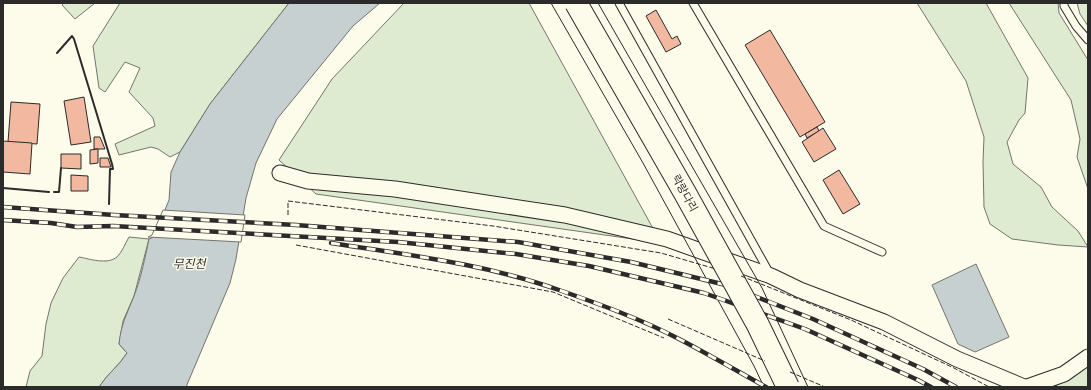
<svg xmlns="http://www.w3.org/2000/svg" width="1091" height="390" viewBox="0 0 1091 390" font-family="'IBM Plex Serif','Noto Sans KR',serif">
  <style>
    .green { fill: #deebd1; stroke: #74746e }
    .water { fill: #c7d0d0; stroke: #74746e }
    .pier { fill: #fdfbea; stroke: #74746e }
    .building { fill: #f2b8a0; stroke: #2b2b2b }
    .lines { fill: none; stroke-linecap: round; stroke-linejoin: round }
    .service-casing { stroke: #2b2b2b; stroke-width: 9 }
    .minor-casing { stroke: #2b2b2b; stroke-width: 17 }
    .service { stroke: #fdfbea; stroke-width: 7 }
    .minor { stroke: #fdfbea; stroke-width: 15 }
    .tram { stroke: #2b2b2b; stroke-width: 1 }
    .rail-casing { stroke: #2b2b2b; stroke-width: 4.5 }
    .rail { stroke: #fdfbea; stroke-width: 3; stroke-dasharray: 9; stroke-linecap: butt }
    .primary-bridge-casing { stroke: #2b2b2b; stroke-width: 24; stroke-linecap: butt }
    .primary-bridge { stroke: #fdfbea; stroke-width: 22 }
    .fence { stroke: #2b2b2b; stroke-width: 1; stroke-dasharray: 5 2; stroke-linecap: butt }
    .wall { stroke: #2b2b2b; stroke-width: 2 }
    .labels { text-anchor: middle; stroke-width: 3; stroke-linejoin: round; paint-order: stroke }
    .street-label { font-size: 11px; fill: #2b2b2b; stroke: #fdfbea }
    .water-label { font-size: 12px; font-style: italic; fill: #2b2b2b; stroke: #fdfbea }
  </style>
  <rect width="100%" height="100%" fill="#fdfbea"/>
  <g class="green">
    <polygon points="64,3 95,3 75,19 62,5"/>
    <polygon points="120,3 289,3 210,104 180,152 170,157 158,149 151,147 119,155 115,144 155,126 153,118 129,92 140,68 125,62 105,92 99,88 93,46"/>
    <polygon points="404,3 529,3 661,243 316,194 279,160 332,79"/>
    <polygon points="917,3 986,3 1028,78 1025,113 1019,120 1007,142 1013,164 1041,187 1052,207 1078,231 1088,247 1058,245 1012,239 990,224 984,207 983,162 984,137 966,81"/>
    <polygon points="1009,3 1058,3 1059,13 1088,60 1088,189 1077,157 1080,139 1071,100"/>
    <polygon points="1077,3 1088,3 1088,26 1080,14"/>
    <path d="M 129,237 L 149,239 L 134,296 L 123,321 L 119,344 L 127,353 C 119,366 107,374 99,387 L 26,387 L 30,371 L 42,356 L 46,324 L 51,303 L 63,278 L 79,257 C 90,259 107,265 117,257 C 122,252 125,244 129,237 Z"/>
    <polygon points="1088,366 1088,387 1054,387"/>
  </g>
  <g class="water">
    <path d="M 289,3 L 380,3 L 353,26 L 277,119 L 256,163 L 246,198 L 236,259 L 230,283 L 186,387 L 99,387 C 107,374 119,366 127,353 L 119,344 C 121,324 127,314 134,296 C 141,278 145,258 149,239 L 154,237 L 169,200 L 171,172 L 180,152 L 210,104 Z"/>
    <polygon points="976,264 1009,337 975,352 958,344 932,285"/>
  </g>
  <polygon class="pier" points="163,210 245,215 241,242 148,237 152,235"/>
  <g class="building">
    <polygon points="656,10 672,39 677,36 681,44 666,52 646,16"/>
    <polygon points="770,30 825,122 800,137 745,45"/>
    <polygon points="84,97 91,142 71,145 64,101"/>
    <polygon points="11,102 40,104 37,144 8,142"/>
    <polygon points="817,127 819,131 807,138 805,134"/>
    <polygon points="823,128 836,149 814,162 802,142"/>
    <polygon points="94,137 100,137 105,149 94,149"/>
    <polygon points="3,141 32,143 30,174 3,172"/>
    <polygon points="98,149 98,163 90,164 90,150"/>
    <polygon points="61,154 81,154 81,169 61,168"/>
    <polygon points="100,158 108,158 111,167 100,167"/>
    <polygon points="839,170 860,204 843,214 823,180"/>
    <polygon points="71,175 88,176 88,191 71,191"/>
  </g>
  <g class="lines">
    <defs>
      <g id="service">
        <polyline points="619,3 770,274"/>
        <polyline points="693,3 824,226 882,252"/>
        <polyline points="1064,3 1064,6 1076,26 1088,40"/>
      </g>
      <g id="minor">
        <polyline points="280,173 308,181 395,189 565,215 667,239 771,276 800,290 884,322 957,359 1024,387"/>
        <polyline points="1027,387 1064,374 1088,357"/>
      </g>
    </defs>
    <use href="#service" class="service-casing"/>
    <use href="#minor" class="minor-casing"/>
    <use href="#service" class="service"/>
    <use href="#minor" class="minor"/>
    <g class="tram">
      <polyline points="551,3 643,163 754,366 764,387"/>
      <polyline points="598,3 762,288 808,387"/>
    </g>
    <defs>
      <g id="rail">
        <polyline points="3,207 114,215 296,225 518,242 631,262 726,285 813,319 923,369 956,387"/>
        <polyline points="3,220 51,223 77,227 113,226 398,242 516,254 589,266 704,293 805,329 918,380 931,387"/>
        <path d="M 331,243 C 408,255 486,264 559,290 C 599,304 641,319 679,339 C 708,354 737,371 766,387"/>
      </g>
    </defs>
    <use href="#rail" class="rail-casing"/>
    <use href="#rail" class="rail"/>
    <defs>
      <polyline id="primary-bridge" points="576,3 685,193 758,325 788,387"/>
    </defs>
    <use href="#primary-bridge" class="primary-bridge-casing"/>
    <use href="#primary-bridge" class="primary-bridge"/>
    <g class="fence">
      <polyline points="288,215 288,201 493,226 661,253 716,269"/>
      <polyline points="296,245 553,292 664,338"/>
      <polyline points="741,276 851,320 954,368 989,387"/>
      <polyline points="668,319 765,361"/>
      <polyline points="790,372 825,387"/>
    </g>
    <g class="wall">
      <polyline points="57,53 72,36 74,39 112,164 113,169 110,169 109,204"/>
      <polyline points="3,188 49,192"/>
      <polyline points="54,192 59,192 61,168"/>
    </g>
  </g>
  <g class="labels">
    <g class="street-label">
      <text transform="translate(685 193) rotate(61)" y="4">락랑다리</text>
    </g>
    <g class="water-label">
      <text x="189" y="268">무진천</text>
    </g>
  </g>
  <rect width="1091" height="390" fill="none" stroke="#2b2b2b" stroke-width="8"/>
</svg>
